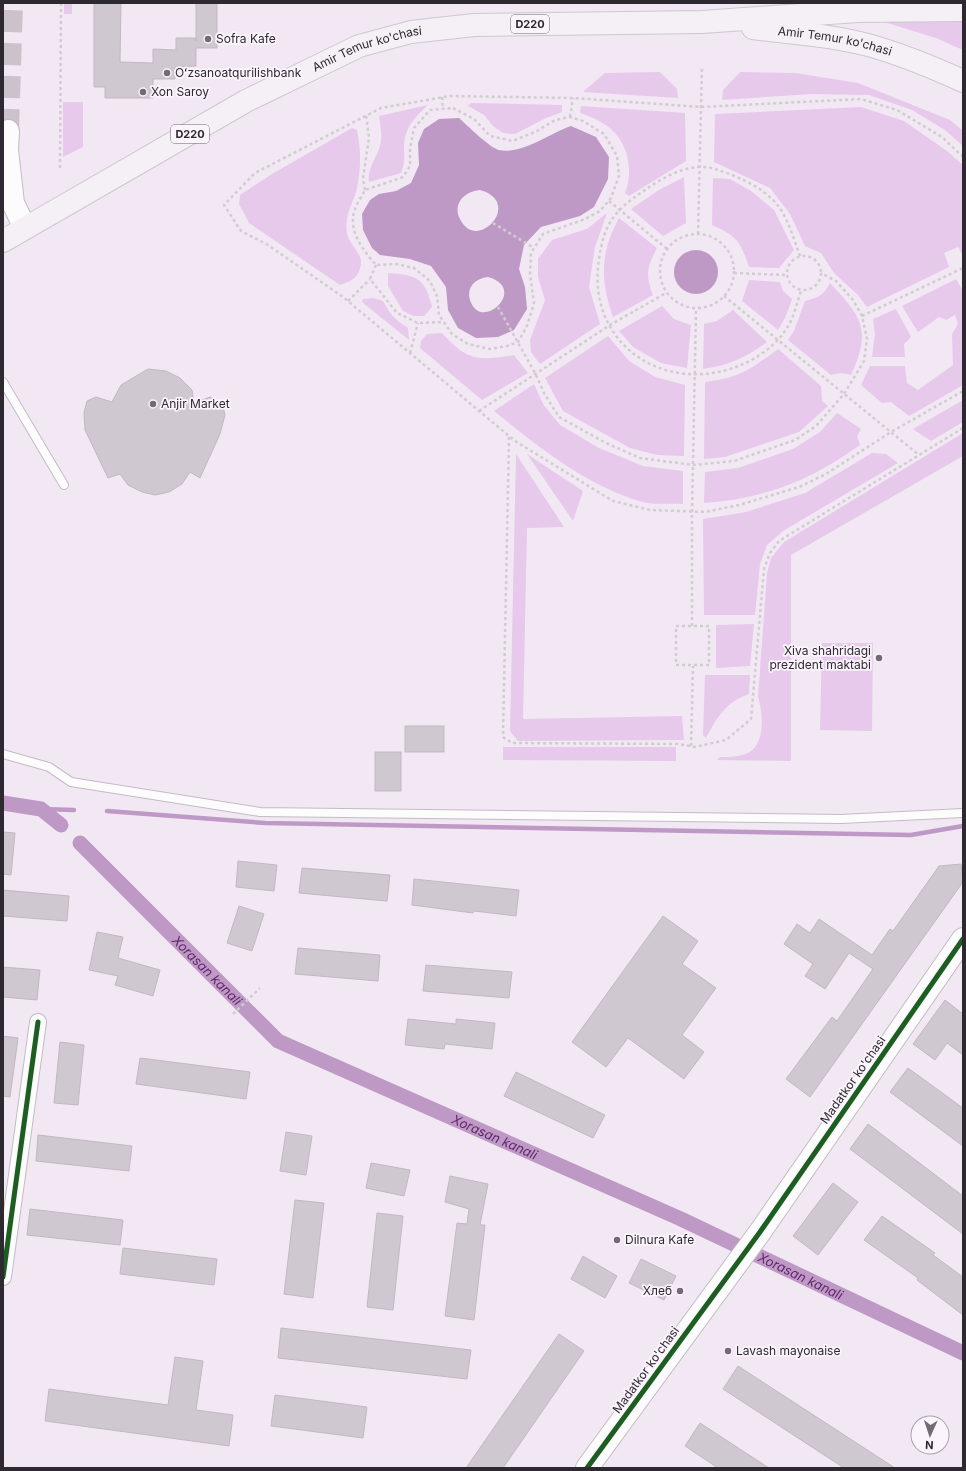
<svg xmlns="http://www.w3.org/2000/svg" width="966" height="1471" viewBox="0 0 966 1471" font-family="Inter,sans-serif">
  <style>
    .green { fill: #e6c9eb }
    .water { fill: #be99c5; fill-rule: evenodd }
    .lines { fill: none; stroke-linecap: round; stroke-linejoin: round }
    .stream { stroke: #be99c5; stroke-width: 4.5 }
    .canal { stroke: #be99c5; stroke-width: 15 }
    .building { fill: #cfc8d0; stroke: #c1b9c2 }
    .secondary-tunnel { stroke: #cbc2cc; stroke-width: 22; stroke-dasharray: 22 11; stroke-linecap: butt }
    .lane-casing { stroke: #c3bbc4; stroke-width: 10 }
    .street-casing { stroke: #c3bbc4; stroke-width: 18 }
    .secondary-casing { stroke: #c3bbc4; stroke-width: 24 }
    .primary-casing { stroke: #ccc8ce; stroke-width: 24 }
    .path { stroke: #d0cdd0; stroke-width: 2.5; stroke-dasharray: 3 3; stroke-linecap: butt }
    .lane { stroke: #fdfcfd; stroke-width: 8 }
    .street { stroke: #fdfcfd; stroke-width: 16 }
    .secondary { stroke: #fdfcfd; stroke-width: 22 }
    .primary { stroke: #f5eff6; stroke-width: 22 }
    .cycleway-casing { stroke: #fbf4fd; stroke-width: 8 }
    .cycleway { stroke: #1b5e20; stroke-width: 5 }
    .poi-dot { fill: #736b74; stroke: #fbf4fd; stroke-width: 1.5 }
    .labels { text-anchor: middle; stroke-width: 3.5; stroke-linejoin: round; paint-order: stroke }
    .shield { fill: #fbf4fd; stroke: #6c656e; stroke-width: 1 }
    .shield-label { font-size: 11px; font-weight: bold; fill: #2e2830 }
    .poi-label { font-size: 12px; fill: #2e2830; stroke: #fbf4fd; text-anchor: start }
    .street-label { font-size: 12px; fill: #2e2830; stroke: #fbf4fd }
    .water-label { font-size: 13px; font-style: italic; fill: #61256c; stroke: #fbf4fd }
  </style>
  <rect width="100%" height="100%" fill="#f2e8f3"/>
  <g class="green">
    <rect x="64" y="3" width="8" height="11"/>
    <polygon points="874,19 963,20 963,50 936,38"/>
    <polygon points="660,72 677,89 678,98 583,92 605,73"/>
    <polygon points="740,72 796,73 858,83 950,120 963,131 963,146 945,130 912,110 869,95 811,94 722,100 723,90"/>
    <polygon points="63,102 83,102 83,147 63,157"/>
    <polygon points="471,103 562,105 562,112 546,118 515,134 503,133 493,126 484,115 468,106"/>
    <path d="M 428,105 C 416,116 405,127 404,145 C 404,157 406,161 401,173 L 369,182 C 367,166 379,156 381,141 C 382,133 380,124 379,116 Z"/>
    <path d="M 581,106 L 685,113 L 686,161 L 629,196 L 625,193 C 633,174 629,146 613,131 C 604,122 592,117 580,113 Z"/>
    <polygon points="861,107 904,121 947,151 963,165 963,256 958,247 944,253 949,267 867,307 858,295 834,273 821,253 805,246 790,214 770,188 714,162 715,114"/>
    <path d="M 352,128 L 357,130 C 361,149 361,169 357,188 C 353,204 344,215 347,233 C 349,247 367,254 359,271 C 356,280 348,282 340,285 L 249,223 L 239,204 L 240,195 L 272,174 Z"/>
    <polygon points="684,177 686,223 663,236 631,209 659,190"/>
    <path d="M 713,178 L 730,179 L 751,191 L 774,210 L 794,250 L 779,268 L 749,267 C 740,241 737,236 712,225 Z"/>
    <polygon points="607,213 595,247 589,287 600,324 540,364 531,352 530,340 545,300 538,277 538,259 552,240 587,229"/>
    <path d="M 619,218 L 657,248 C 647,267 645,274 653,295 L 613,317 C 600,280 600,253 619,218 Z"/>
    <path d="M 388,273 C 417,275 425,278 432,307 L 424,316 L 414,316 L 403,311 L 388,286 Z"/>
    <polygon points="956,279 963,291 963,385 909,416 891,402 882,403 861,385 870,366 905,366 907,383 918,390 953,365 952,334 958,324 955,315 946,320 939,317 918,332 902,306"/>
    <polygon points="749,280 780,282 783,291 792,299 786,316 778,330 742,301"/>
    <path d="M 830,283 C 862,317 872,330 851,375 L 841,373 L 831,375 L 788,340 L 794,331 L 805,301 C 818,298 824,295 830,283 Z"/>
    <path d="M 373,298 L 383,301 C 389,313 396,321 408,328 L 409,340 L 362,302 L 363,299 Z"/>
    <polygon points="662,306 674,319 691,325 687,368 661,363 633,347 619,331"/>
    <polygon points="896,309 911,337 904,344 905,357 872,357 875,334 873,319"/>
    <path d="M 733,310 L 767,342 C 745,358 729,365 703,369 L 704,324 L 717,321 Z"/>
    <path d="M 442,333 C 467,361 478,361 514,355 L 528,373 L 482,400 L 420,348 L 421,341 L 427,334 Z"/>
    <polygon points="608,336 629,361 655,377 685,385 684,456 657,455 630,448 563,411 545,378"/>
    <path d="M 778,349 L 821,386 L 822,401 L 828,406 L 799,432 L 725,457 L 704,459 L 705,382 C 740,378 751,369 778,349 Z"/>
    <path d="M 534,384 L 543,404 L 560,425 L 599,448 L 643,466 L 683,471 L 683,504 C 670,503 655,505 643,502 C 586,486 539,447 494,411 Z"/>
    <polygon points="963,400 963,422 931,441 913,429"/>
    <path d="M 837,413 L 861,429 L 857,436 L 860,445 C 811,480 765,499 704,503 L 705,472 L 738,468 L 793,449 L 820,432 Z"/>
    <path d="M 963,433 L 963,456 L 791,555 L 791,761 L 717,760 L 720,757 C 730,757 739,757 748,753 C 766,744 763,712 758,697 L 767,573 L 771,558 L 784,542 Z"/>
    <polygon points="872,453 886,454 898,463 783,531 767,545 760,564 755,615 704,615 703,519 746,512 805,493"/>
    <polygon points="516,454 564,527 527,528 523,719 682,716 684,740 518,741 510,731"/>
    <polygon points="527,454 583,491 573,521"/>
    <polygon points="754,624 750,666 716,668 716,625"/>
    <polygon points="822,643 873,643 872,731 820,730"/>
    <path d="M 705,675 L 750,675 L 749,694 C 725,703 718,716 706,738 L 703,735 Z"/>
    <polygon points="503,747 676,747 676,761 503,760"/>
  </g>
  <g class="water">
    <path d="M 459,118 C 467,125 490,148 499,150 C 522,155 550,133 571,126 L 596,137 L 609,157 L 608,179 L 594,207 L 580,216 L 541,227 L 524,245 L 519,269 L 525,287 L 527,309 L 514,330 L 498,337 L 476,338 L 458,328 L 448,310 L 446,287 L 431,266 L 410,259 L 380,255 L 372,248 L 363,230 L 362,214 L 370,200 L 379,194 L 396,191 L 411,183 L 419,165 L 418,143 L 424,129 L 439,119 ZM 480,190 C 524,202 477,254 460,219 C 452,204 465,191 480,190 ZM 488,277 C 529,288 481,334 470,300 C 466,287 476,278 488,277 Z"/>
    <circle cx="696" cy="272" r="22"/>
  </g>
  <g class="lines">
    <g class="stream">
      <polyline points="41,809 74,810"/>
      <polyline points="107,811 265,823 911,835 963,826"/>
    </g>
    <g class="canal">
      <polyline points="3,803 41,809 61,825"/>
      <path id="s1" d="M 80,843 L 278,1041 L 681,1219 L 963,1353"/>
    </g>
  </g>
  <g class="building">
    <polygon points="94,3 121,3 120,62 153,63 153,49 176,50 176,38 196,38 196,41 196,3 217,3 217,48 196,48 196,66 175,67 175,79 153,79 153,98 105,98 105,87 94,87"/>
    <polygon points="148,369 166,371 180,378 192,390 194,403 210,397 222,403 225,415 220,434 200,478 190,472 182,484 169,492 155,495 142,492 128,485 120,474 108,478 85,430 84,413 87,401 96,397 112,402 121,385"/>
    <rect x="405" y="726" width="39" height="26"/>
    <rect x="375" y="752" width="26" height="39"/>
    <polygon points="3,832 15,833 11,875 3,874"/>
    <polygon points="238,861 277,865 274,891 236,887"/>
    <polygon points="961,864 963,882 810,1097 786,1079 832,1017 837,1021 873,969 849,953 825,989 805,976 813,964 784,944 797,924 810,933 819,919 872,955 890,929 893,931 939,866"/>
    <polygon points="302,868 390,875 387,901 299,893"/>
    <polygon points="414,879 519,890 516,916 474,911 473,913 412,905"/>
    <polygon points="3,890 69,896 67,921 3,916"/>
    <polygon points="239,906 264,914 252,951 227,943"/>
    <polygon points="663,916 698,941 682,964 716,988 682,1035 704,1052 684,1079 628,1038 606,1067 572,1042"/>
    <polygon points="97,932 123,937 118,958 160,970 153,996 115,985 118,976 89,970"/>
    <polygon points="298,948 380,955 378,981 295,974"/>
    <polygon points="426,965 512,972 509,998 423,991"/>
    <polygon points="3,967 40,970 37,1000 3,997"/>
    <polygon points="945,1000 963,1014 963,1055 947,1043 935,1060 913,1044"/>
    <polygon points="408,1019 456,1024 456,1019 495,1023 492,1049 445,1044 444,1049 405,1045"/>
    <polygon points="3,1036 18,1038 10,1097 3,1096"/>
    <polygon points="60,1042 84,1045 78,1105 54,1103"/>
    <polygon points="140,1058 250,1072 246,1099 136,1084"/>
    <polygon points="908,1068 963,1108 963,1146 890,1092"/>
    <polygon points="516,1072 605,1115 593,1138 504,1096"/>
    <polygon points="868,1124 963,1196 963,1234 850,1149"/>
    <polygon points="286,1132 312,1136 306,1175 280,1171"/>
    <polygon points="38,1135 132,1146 129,1171 36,1161"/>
    <polygon points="371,1163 410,1170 404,1196 366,1188"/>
    <polygon points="450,1176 488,1184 480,1225 485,1225 474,1320 445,1316 457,1223 467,1224 469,1209 445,1202"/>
    <polygon points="833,1183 858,1202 818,1255 793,1236"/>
    <polygon points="295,1200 324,1203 313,1298 284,1294"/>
    <polygon points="30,1209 123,1220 120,1245 27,1235"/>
    <polygon points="377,1213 403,1216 393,1310 367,1307"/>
    <polygon points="882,1216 935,1253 933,1255 963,1277 963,1315 917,1280 918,1278 864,1240"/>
    <polygon points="123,1248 217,1259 214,1285 120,1274"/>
    <polygon points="583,1256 617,1276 605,1298 571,1279"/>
    <polygon points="641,1259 676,1276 664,1300 629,1283"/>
    <polygon points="281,1328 471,1350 467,1379 278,1358"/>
    <polygon points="559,1334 584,1351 503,1468 466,1468"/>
    <polygon points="175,1357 203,1361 196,1410 233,1415 229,1446 45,1421 49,1389 168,1405"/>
    <polygon points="738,1366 895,1468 844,1468 723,1389"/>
    <polygon points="275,1395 367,1407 363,1438 271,1426"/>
    <polygon points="700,1423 769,1468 718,1468 685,1446"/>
  </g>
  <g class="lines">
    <polyline class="secondary-tunnel" points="8,131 12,3"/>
    <defs>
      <g id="lane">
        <polyline points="3,382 64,485"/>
        <polyline points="3,754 49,767 71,782 260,812 841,819 963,813"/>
      </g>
      <polyline id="street" points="3,1277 38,1022"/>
      <g id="secondary">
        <polyline points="8,131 7,150 13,203 25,228"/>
        <polyline points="587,1468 760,1232 963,939"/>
      </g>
      <g id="primary">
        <path id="s2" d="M 753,28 C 791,33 831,35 868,45 C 901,54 932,67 963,81"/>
        <path id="s3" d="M 3,241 L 246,101 L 359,46 L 411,32 L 474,25 L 702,22 L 858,11 L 963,10"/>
      </g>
    </defs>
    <use href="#lane" class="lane-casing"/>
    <use href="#street" class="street-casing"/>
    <use href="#secondary" class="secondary-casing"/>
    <use href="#primary" class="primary-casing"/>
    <g class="path">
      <polyline points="442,97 443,109"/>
      <path d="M 453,108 L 474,119 L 490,136 L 513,141 L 537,131 L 555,120 L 570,117 L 583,121 L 604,134 L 617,156 L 619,176 L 611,198 L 600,211 L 585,219 L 543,234 L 531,253 L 530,274 L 534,303 L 527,326 L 518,342 L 507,346 L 490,349 L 468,344 L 452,334 L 439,315 L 437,296 L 430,281 L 414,268 L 396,264 L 376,265 C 363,250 347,230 355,209 C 357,203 362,196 365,190 L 403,177 L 410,166 L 410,149 L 414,128 L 430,110 Z"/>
      <polyline points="570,117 573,98"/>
      <polyline points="963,157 942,137 897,110 861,99 701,107 573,98 450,96 381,108 255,173 224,205 241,231 268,245 343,297 515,441 613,501 650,510 705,512 739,505 799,487 826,474 891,432 963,391"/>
      <polyline points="60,168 61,3"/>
      <polyline points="365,190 363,179 369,138 366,115"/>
      <polyline points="609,201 667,249"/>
      <polyline points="493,223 534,248"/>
      <polyline points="698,234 702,66"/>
      <circle cx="697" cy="271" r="37"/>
      <circle cx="804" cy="273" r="17"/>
      <path d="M 800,256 C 795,242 790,226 783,213 C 769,189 740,177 715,169 C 689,161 662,178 642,192 C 614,211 604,224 599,259 C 586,340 658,393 733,368 C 754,361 775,347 787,328 C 794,317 797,303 801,291"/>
      <polyline points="376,265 370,279 397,313 418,323 443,322"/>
      <polyline points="734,273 786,275"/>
      <polyline points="724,296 919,455"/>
      <polyline points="348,301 370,279"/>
      <polyline points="498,307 535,373 545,395 559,417 606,443 640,458 693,465 734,461 795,440 816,426 844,394 864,361 867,339 862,316 853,300 836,281 821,273"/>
      <polyline points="862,316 963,268"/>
      <polyline points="410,353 418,323"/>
      <polyline points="479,411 610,325 666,293"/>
      <polyline points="509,437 503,737 512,743 679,744 695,747 726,740 751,719 764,569 770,553 779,541 963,428"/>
      <rect x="676" y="626" width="33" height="39"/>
      <polyline points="692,626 692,512 696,309"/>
      <polyline points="691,746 693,666"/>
      <polyline points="233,1014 260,988"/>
    </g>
    <use href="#lane" class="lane"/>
    <use href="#street" class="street"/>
    <use href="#secondary" class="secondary"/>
    <use href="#primary" class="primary"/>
    <defs>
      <g id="cycleway">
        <polyline points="3,1277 38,1022"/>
        <polyline points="587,1468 760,1232 963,939"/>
      </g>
    </defs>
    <use href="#cycleway" class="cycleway-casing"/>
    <use href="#cycleway" class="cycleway"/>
  </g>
  <g class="poi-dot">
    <circle cx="208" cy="39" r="4"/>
    <circle cx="167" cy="73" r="4"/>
    <circle cx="143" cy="92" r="4"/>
    <circle cx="153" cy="404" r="4"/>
    <circle cx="879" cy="658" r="4"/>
    <circle cx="617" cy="1240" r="4"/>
    <circle cx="680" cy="1291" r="4"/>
    <circle cx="728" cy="1351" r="4"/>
  </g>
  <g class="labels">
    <g class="shield">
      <rect x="511" y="15" width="38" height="18" rx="3"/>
      <rect x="171" y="125" width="38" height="18" rx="3"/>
    </g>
    <g class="shield-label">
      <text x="530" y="28">D220</text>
      <text x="190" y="138">D220</text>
    </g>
    <g class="poi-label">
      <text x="216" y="43">Sofra Kafe</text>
      <text x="175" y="77">Oʻzsanoatqurilishbank</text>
      <text x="151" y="96">Xon Saroy</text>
      <text x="161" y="408">Anjir Market</text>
      <text x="871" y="655" text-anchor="end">Xiva shahridagi<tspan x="871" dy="14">prezident maktabi</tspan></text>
      <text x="625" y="1244">Dilnura Kafe</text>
      <text x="672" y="1295" text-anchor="end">Хлеб</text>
      <text x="736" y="1355">Lavash mayonaise</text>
    </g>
    <g class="street-label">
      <text dy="4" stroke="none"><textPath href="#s2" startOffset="83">Amir Temur ko'chasi</textPath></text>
      <text dy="4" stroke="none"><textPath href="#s3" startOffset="413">Amir Temur ko'chasi</textPath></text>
      <text transform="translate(853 1080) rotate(-55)" y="4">Madatkor ko'chasi</text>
      <text transform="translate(646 1370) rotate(-54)" y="4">Madatkor ko'chasi</text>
    </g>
    <g class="water-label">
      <text dy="5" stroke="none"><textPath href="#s1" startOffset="180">Xorasan kanali</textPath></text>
      <text dy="5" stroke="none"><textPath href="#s1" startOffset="517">Xorasan kanali</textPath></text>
      <text dy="5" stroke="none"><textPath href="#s1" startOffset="853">Xorasan kanali</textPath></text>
    </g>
  </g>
  <rect width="966" height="1471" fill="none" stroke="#2e2830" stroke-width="8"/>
  <g transform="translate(930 1435) rotate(183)"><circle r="19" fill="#fbf4fd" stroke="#a9a2ab"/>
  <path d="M0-3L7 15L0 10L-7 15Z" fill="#736b74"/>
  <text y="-6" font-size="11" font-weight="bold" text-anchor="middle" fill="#2e2830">N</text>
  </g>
</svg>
